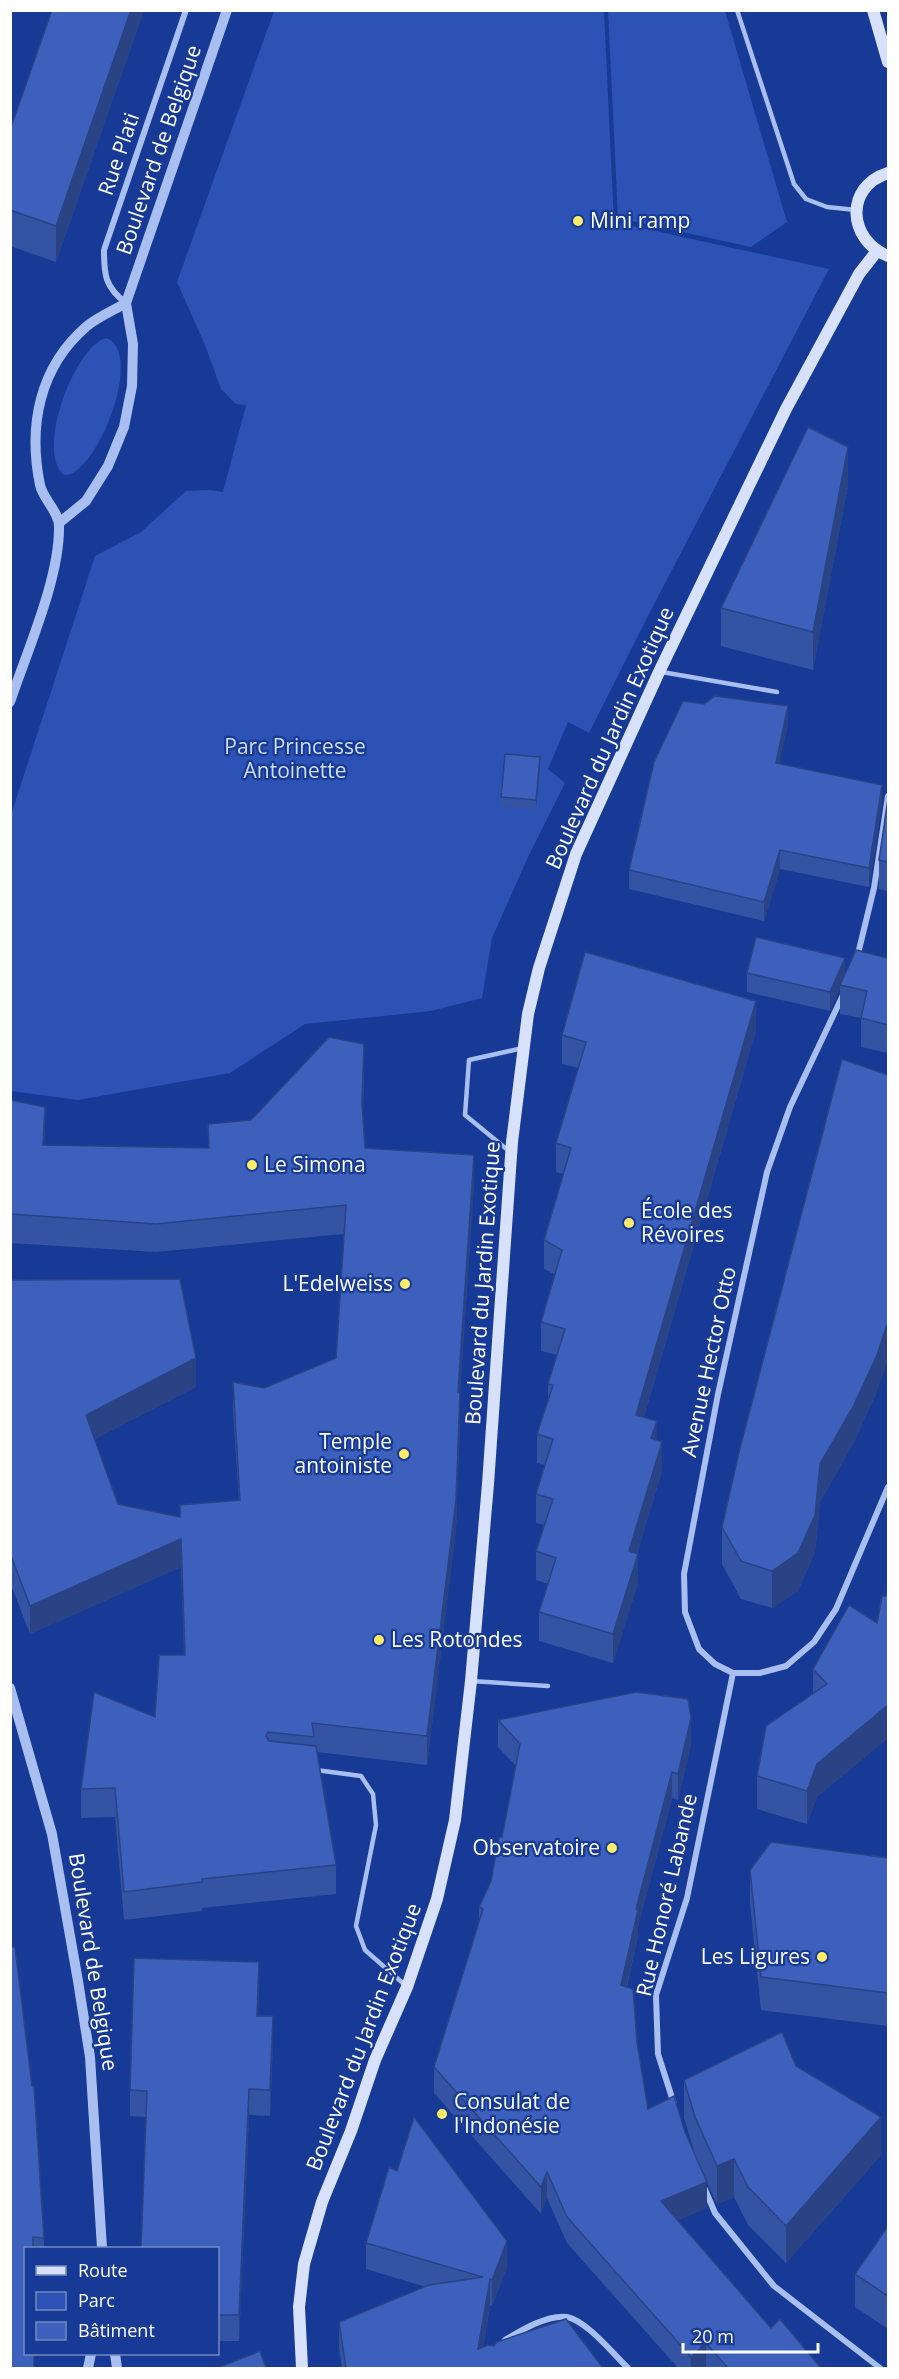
<svg xmlns="http://www.w3.org/2000/svg" width="899" height="2379" viewBox="0 0 899 2379" font-family="'Open Sans',sans-serif">
  <style>
    .green { fill: #2b52b4 }
    .lines { fill: none; stroke-linecap: round; stroke-linejoin: round }
    .service { stroke: #a9bef1; stroke-width: 4.5 }
    .minor { stroke: #a9bef1; stroke-width: 6 }
    .tertiary { stroke: #a9bef1; stroke-width: 10 }
    .secondary { stroke: #d8e1fc; stroke-width: 12 }
    .wall { fill: #3453a2 }
    .shaded-wall { fill: #2a4384 }
    .building { fill: #3c60bc; stroke: #2a4384; stroke-width: 1.5 }
    .poi-dot { fill: #ffec69; stroke: #173a96; stroke-width: 2 }
    .labels { text-anchor: middle; stroke-width: 4.5; stroke-linejoin: round; paint-order: stroke }
    .street-label { font-size: 21px; fill: #fff; stroke: #173a96 }
    .poi-label { font-size: 21px; fill: #fff; stroke: #173a96; text-anchor: start }
    .park-label { font-size: 21px; fill: #d0ddfc; stroke: #173a96 }
  </style>
  <rect width="100%" height="100%" fill="#173a96"/>
  <g class="green">
    <polygon points="274,11 604,11 614,222 829,269 650,612 589,733 568,722 548,769 565,783 529,855 492,938 482,998 431,1011 305,1024 230,1073 78,1100 11,1091 11,815 95,556 141,532 186,491 210,490 223,492 246,405 236,404 221,389 205,345 177,282"/>
    <polygon points="608,11 725,11 787,222 751,247 618,218"/>
    <path d="M 106,338 C 146,352 96,477 64,475 C 35,452 74,347 106,338 Z"/>
  </g>
  <g class="lines">
    <g class="service">
      <polyline points="737,10 794,184 806,199 827,207 856,210"/>
      <polyline points="662,672 777,692"/>
      <polyline points="509,1151 465,1115 469,1060 523,1048"/>
      <polyline points="471,1681 548,1686"/>
      <polyline points="316,1770 361,1776 373,1794 376,1825 356,1926 365,1950 405,1985"/>
    </g>
    <g class="minor">
      <path d="M 126,303 C 105,287 104,275 104,250 L 186,10"/>
      <polyline points="857,958 874,888 888,796"/>
      <polyline points="843,995 790,1107 767,1172 718,1394 684,1574 685,1612 699,1649 715,1664 733,1673 760,1673 786,1666 814,1642 836,1609 888,1487"/>
      <polyline points="674,2104 658,2054 656,1995 687,1898 733,1673"/>
      <polyline points="704,2187 715,2213 774,2286 880,2368"/>
      <path d="M 503,2344 L 505,2340 C 520,2331 548,2314 567,2317 C 587,2321 613,2354 628,2368"/>
    </g>
    <g class="tertiary">
      <polyline points="59,523 86,501 108,466 124,427 132,386 133,344 126,303 227,10"/>
      <path d="M 10,702 C 27,651 60,578 59,526 C 59,512 43,499 40,485 C 28,426 39,367 87,326 C 98,317 114,310 126,303"/>
      <polyline points="10,1688 52,1834 78,1981 90,2057 102,2248"/>
      <polyline points="115,2354 117,2368"/>
      <polyline points="88,2368 91,2354"/>
    </g>
    <g class="secondary">
      <polyline points="873,10 888,62"/>
      <path d="M 888,173 C 844,187 848,240 888,256"/>
      <polyline points="302,2368 299,2307 304,2264 322,2202 351,2131 375,2060 407,1987 437,1899 455,1820 471,1681 488,1484 512,1142 528,1014 539,968 576,854 659,672 786,409 859,274 877,251"/>
    </g>
  </g>
  <g class="wall">
    <polygon points="144,10 56,262 10,246 10,130"/>
    <polygon points="848,485 813,670 721,646 721,608"/>
    <polygon points="788,724 779,764 882,804 869,887 780,869 764,921 629,889 629,870"/>
    <polygon points="540,767 536,810 501,807 501,797"/>
    <polygon points="888,799 888,891 879,889 879,860"/>
    <polygon points="888,948 888,1053 861,1047 861,1018 840,1014 840,988 830,1011 747,992 747,973 845,974 887,958"/>
    <polygon points="756,1030 644,1417 657,1440 662,1471 637,1554 638,1583 613,1663 539,1641 539,1612 548,1584 536,1580 536,1551 544,1525 536,1523 536,1494 545,1465 537,1463 537,1434 548,1399 548,1384 557,1355 541,1351 541,1322 554,1274 544,1269 544,1240 563,1174 556,1172 556,1143 578,1068 562,1064 562,1035"/>
    <polygon points="364,1073 363,1112 365,1148 474,1184 460,1392 460,1421 456,1529 427,1765 317,1752 336,1865 336,1894 202,1908 202,1911 124,1920 115,1817 81,1818 81,1789 155,1717 184,1655 181,1567 30,1634 10,1582 10,1280 196,1387 94,1439 118,1504 180,1517 239,1500 233,1411 233,1382 264,1388 336,1358 344,1234 156,1252 10,1243 10,1100 45,1135 44,1145 208,1148 208,1124 251,1120"/>
    <polygon points="877,1392 853,1444 820,1502 815,1552 798,1591 772,1608 741,1599 722,1564 722,1527"/>
    <polygon points="813,1669 888,1738 817,1797 807,1824 757,1809 757,1776 813,1694"/>
    <polygon points="498,1720 691,1744 678,1800 672,1798 638,1927 638,1936 627,1987 648,2109 685,2132 695,2154 684,2118 684,2080 796,2066 881,2155 786,2263 748,2225 734,2197 717,2204 707,2182 707,2208 678,2220 771,2328 821,2368 678,2368 567,2243 547,2198 541,2214 434,2093 434,2067 479,1922 479,1907 491,1881 502,1837 516,1766 498,1747"/>
    <polygon points="888,1858 888,2026 761,2010 750,1903 750,1870"/>
    <polygon points="10,1947 44,2238 44,2248 26,2248"/>
    <polygon points="259,1988 258,2016 273,2042 270,2116 249,2115 239,2341 218,2341 218,2248 146,2117 130,2116 130,2090"/>
    <polygon points="888,2226 888,2329 855,2307 855,2274"/>
    <polygon points="366,2243 507,2267 492,2306 490,2306 483,2347 603,2368 342,2368 339,2348 339,2322 426,2287 366,2269"/>
  </g>
  <g class="shaded-wall">
    <polygon points="131,10 144,10 56,262 56,226"/>
    <polygon points="848,447 848,485 813,670 813,632"/>
    <polygon points="788,706 788,724 776,782 776,763"/>
    <polygon points="540,757 540,767 536,810 536,800"/>
    <polygon points="882,785 882,804 869,887 869,868"/>
    <polygon points="780,850 780,869 764,921 764,902"/>
    <polygon points="845,958 845,977 840,985 840,988 830,1011 830,992"/>
    <polygon points="756,1001 756,1030 636,1444 636,1415"/>
    <polygon points="45,1107 45,1135 43,1174 43,1145"/>
    <polygon points="474,1155 474,1184 458,1421 458,1392"/>
    <polygon points="888,1322 888,1360 877,1392 853,1444 820,1502 815,1552 798,1591 772,1608 772,1571 820,1464"/>
    <polygon points="196,1358 196,1387 86,1444 86,1415"/>
    <polygon points="460,1392 460,1421 456,1529 427,1765 427,1736"/>
    <polygon points="657,1421 657,1450 651,1438"/>
    <polygon points="662,1442 662,1471 629,1580 629,1551"/>
    <polygon points="181,1539 181,1567 30,1634 30,1606"/>
    <polygon points="638,1554 638,1583 613,1663 613,1634"/>
    <polygon points="888,1705 888,1738 817,1797 807,1824 807,1791 817,1764"/>
    <polygon points="691,1718 691,1744 678,1800 678,1774"/>
    <polygon points="672,1772 672,1798 638,1927 638,1936 621,2011 621,1985 636,1909"/>
    <polygon points="259,1962 259,1988 257,2042 257,2016"/>
    <polygon points="273,2016 273,2042 270,2116 270,2090"/>
    <polygon points="249,2089 249,2115 239,2341 239,2315"/>
    <polygon points="881,2117 881,2155 786,2263 786,2226"/>
    <polygon points="734,2159 734,2197 717,2204 717,2166"/>
    <polygon points="547,2172 547,2198 541,2214 541,2187"/>
    <polygon points="707,2182 707,2208 661,2228 661,2201"/>
    <polygon points="507,2241 507,2267 492,2306 492,2280"/>
    <polygon points="490,2279 490,2306 479,2368 478,2349"/>
    <polygon points="706,2343 706,2368 691,2368 691,2357"/>
  </g>
  <g class="building">
    <polygon points="52,10 131,10 56,226 10,210 10,130"/>
    <polygon points="808,427 848,447 813,632 721,608"/>
    <polygon points="715,696 788,706 776,763 882,785 869,868 780,850 764,902 629,870 654,762 683,701 704,704"/>
    <polygon points="505,754 540,757 536,800 501,797"/>
    <polygon points="888,799 888,862 879,860"/>
    <polygon points="756,937 845,958 830,992 747,973"/>
    <polygon points="888,948 888,1025 861,1018 867,991 840,985 856,950 887,958"/>
    <polygon points="585,952 756,1001 636,1415 657,1421 651,1438 662,1442 629,1551 638,1554 613,1634 539,1612 556,1558 536,1551 553,1499 536,1494 553,1439 537,1434 553,1385 548,1384 565,1329 541,1322 562,1250 544,1240 571,1148 556,1143 586,1042 562,1035"/>
    <polygon points="329,1037 364,1044 362,1103 365,1148 474,1155 458,1392 460,1392 456,1500 427,1736 312,1723 314,1737 268,1732 266,1736 269,1741 316,1746 336,1865 202,1879 202,1882 124,1892 115,1788 81,1789 94,1692 155,1717 159,1655 185,1655 181,1539 30,1606 10,1553 10,1280 180,1279 196,1358 86,1415 118,1504 180,1517 180,1505 240,1500 233,1382 264,1388 336,1358 346,1205 156,1224 10,1214 10,1100 45,1107 43,1145 209,1148 208,1124 251,1120"/>
    <polygon points="842,1059 888,1075 888,1322 877,1355 853,1407 820,1464 815,1515 798,1553 772,1571 741,1561 722,1527 740,1448"/>
    <polygon points="888,1583 888,1705 817,1764 807,1791 757,1776 766,1726 827,1684 813,1669 849,1605 877,1623 882,1596 886,1596"/>
    <polygon points="636,1692 688,1699 691,1718 678,1774 672,1772 636,1909 638,1910 621,1985 633,1989 637,2042 648,2109 674,2096 685,2132 707,2182 661,2201 771,2328 780,2319 821,2368 728,2368 706,2343 691,2357 567,2217 547,2172 541,2187 434,2067 483,1909 479,1907 491,1881 499,1837 502,1837 520,1744 498,1720"/>
    <polygon points="771,1842 888,1858 888,1993 761,1977 750,1870"/>
    <polygon points="10,1947 15,1947 32,2086 34,2086 44,2238 33,2237 33,2248 26,2248 26,2354 34,2354 34,2368 10,2368"/>
    <polygon points="134,1958 259,1962 257,2016 273,2016 270,2090 249,2089 239,2315 218,2315 218,2248 141,2248 147,2091 130,2090"/>
    <polygon points="782,2032 796,2066 881,2117 786,2226 748,2187 734,2159 717,2166 695,2117 684,2080"/>
    <polygon points="414,2117 507,2241 492,2280 490,2279 478,2349 488,2345 494,2346 497,2342 566,2319 603,2368 346,2368 339,2322 429,2285 483,2277 366,2243 389,2167 397,2171"/>
    <polygon points="888,2226 888,2296 855,2274"/>
    <polygon points="260,2351 266,2368 217,2368"/>
  </g>
  <g class="poi-dot">
    <circle cx="578" cy="221" r="6"/>
    <circle cx="252" cy="1165" r="6"/>
    <circle cx="629" cy="1223" r="6"/>
    <circle cx="405" cy="1284" r="6"/>
    <circle cx="404" cy="1454" r="6"/>
    <circle cx="379" cy="1640" r="6"/>
    <circle cx="612" cy="1848" r="6"/>
    <circle cx="822" cy="1957" r="6"/>
    <circle cx="442" cy="2114" r="6"/>
  </g>
  <g class="labels">
    <g class="street-label">
      <text transform="translate(159 150) rotate(-71)" y="7">Boulevard de Belgique</text>
      <text transform="translate(119 154) rotate(-71)" y="7">Rue Plati</text>
      <text transform="translate(610 738) rotate(-66)" y="7">Boulevard du Jardin Exotique</text>
      <text transform="translate(483 1283) rotate(-86)" y="7">Boulevard du Jardin Exotique</text>
      <text transform="translate(709 1362) rotate(-78)" y="7">Avenue Hector Otto</text>
      <text transform="translate(667 1895) rotate(-77)" y="7">Rue Honoré Labande</text>
      <text transform="translate(93 1962) rotate(81)" y="7">Boulevard de Belgique</text>
      <text transform="translate(364 2037) rotate(-69)" y="7">Boulevard du Jardin Exotique</text>
    </g>
    <g class="poi-label">
      <text x="590" y="228">Mini ramp</text>
      <text x="264" y="1172">Le Simona</text>
      <text x="641" y="1218">École des<tspan x="641" dy="24">Révoires</tspan></text>
      <text x="393" y="1291" text-anchor="end">L'Edelweiss</text>
      <text x="392" y="1449" text-anchor="end">Temple<tspan x="392" dy="24">antoiniste</tspan></text>
      <text x="391" y="1647">Les Rotondes</text>
      <text x="600" y="1855" text-anchor="end">Observatoire</text>
      <text x="810" y="1964" text-anchor="end">Les Ligures</text>
      <text x="454" y="2109">Consulat de<tspan x="454" dy="24">l'Indonésie</tspan></text>
    </g>
    <g class="park-label">
      <text x="295" y="754">Parc Princesse<tspan x="295" dy="24">Antoinette</tspan></text>
    </g>
  </g>
  <rect width="899" height="2379" fill="none" stroke="#ffffff" stroke-width="24"/>
  <rect x="24" y="2247" width="195" height="108" fill="#173a96" stroke="#7489c0" stroke-width="1.5"/>
  <rect x="36" y="2266" width="30" height="9" fill="#d8e1fc" stroke="#7489c0" stroke-width="1.5"/>
  <text x="78" y="2277" font-size="18" fill="#ffffff">Route</text>
  <rect x="36" y="2292" width="30" height="18" fill="#2b52b4" stroke="#7489c0" stroke-width="1.5"/>
  <text x="78" y="2307" font-size="18" fill="#ffffff">Parc</text>
  <rect x="36" y="2322" width="30" height="18" fill="#3c60bc" stroke="#7489c0" stroke-width="1.5"/>
  <text x="78" y="2337" font-size="18" fill="#ffffff">Bâtiment</text>
  <path d="M683 2343v9h135v-9" fill="none" stroke="#ffffff" stroke-width="3"/>
  <text x="692" y="2343" font-size="18" fill="#ffffff" stroke="#173a96" stroke-width="4.5" paint-order="stroke">20 m</text>
</svg>
